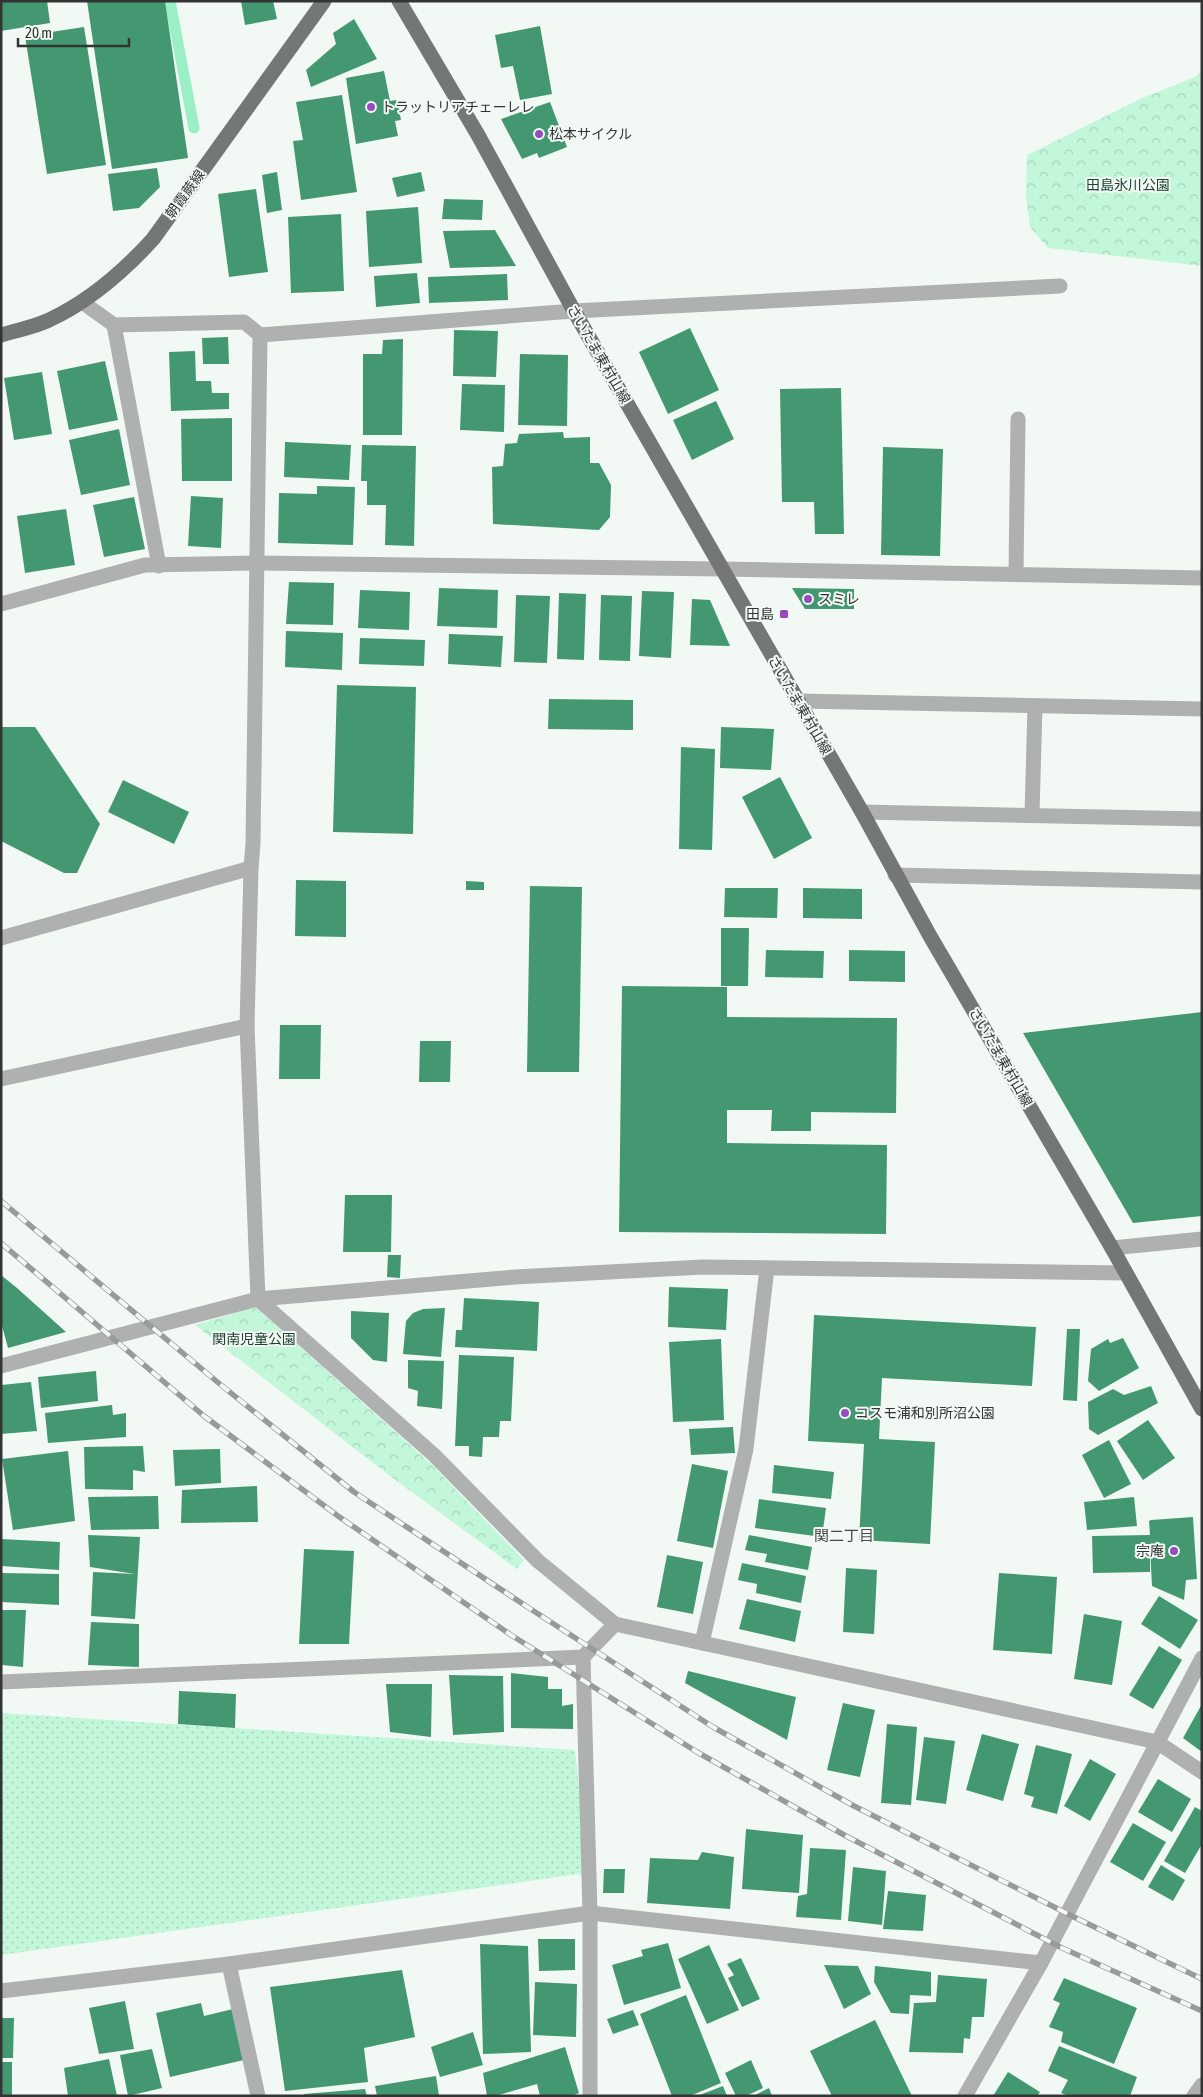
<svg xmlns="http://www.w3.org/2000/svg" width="1203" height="2097" viewBox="0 0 1203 2097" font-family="'Asap Condensed','Noto Sans JP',sans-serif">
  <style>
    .grass { fill: url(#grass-dots) }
    .park { fill: url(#park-crowns) }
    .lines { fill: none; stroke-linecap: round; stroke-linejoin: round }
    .stream { stroke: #9befc4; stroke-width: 11 }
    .building { fill: #449871 }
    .minor { stroke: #aeb1b0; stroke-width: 15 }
    .major { stroke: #737775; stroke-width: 15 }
    .rail-casing { stroke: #979c99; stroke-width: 5.5 }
    .rail { stroke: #f2f9f5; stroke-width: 4; stroke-dasharray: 11; stroke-linecap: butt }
    .poi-dot { fill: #944cbe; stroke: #f2f9f5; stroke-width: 2 }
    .labels { text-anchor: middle; stroke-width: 4; stroke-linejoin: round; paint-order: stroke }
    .poi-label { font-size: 14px; fill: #333534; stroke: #f2f9f5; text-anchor: start }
    .park-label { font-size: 14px; fill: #1d4230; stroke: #f2f9f5 }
    .street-label { font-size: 14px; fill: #333534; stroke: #f2f9f5 }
    .neighbourhood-label { font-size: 15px; fill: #454a48; stroke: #f2f9f5 }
  </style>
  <defs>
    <pattern id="grass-dots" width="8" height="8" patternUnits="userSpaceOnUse" patternTransform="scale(1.25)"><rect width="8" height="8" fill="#c2f7da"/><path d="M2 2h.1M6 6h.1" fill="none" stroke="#a7d4bc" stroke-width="1.8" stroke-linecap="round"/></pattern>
    <pattern id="park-crowns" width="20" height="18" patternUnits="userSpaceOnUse" patternTransform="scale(1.25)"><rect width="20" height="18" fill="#c2f7da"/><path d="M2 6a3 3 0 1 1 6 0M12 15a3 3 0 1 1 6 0" fill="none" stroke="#a7d4bc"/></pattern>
  </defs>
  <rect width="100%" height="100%" fill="#f2f9f5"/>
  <polygon class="grass" points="1,1713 575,1750 589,1878 579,1874 1,1955"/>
  <g class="park">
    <polygon points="1202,70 1202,266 1048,248 1030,227 1026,199 1027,155 1140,99 1195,77"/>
    <polygon points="255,1307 430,1463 524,1560 517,1569 390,1476 195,1325"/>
  </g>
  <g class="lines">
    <polyline class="stream" points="170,1 194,128"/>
  </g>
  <g class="building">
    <polygon points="1,1 47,1 50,23 1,31"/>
    <polygon points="87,1 165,1 188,158 112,169"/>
    <polygon points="241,1 273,1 277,19 245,25"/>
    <polygon points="354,19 377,59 311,87 306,70 336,44 333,33"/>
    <polygon points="540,26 552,94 520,100 513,66 501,68 495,35"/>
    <polygon points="84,27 106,165 47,174 25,36"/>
    <polygon points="384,71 390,101 397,100 401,120 395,121 398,136 356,144 346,78"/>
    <polygon points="342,95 357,192 301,200 293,141 303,140 296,102"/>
    <polygon points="550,102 567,147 539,158 537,153 522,159 501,119"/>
    <polygon points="157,168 160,187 139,208 113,211 108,174"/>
    <polygon points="277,172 282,210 267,213 262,175"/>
    <polygon points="421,172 425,191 397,197 392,178"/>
    <polygon points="256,189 268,272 229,277 218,194"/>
    <polygon points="444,199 483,200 482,220 442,219"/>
    <polygon points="418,207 422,263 369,267 366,211"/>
    <polygon points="341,214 344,291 291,293 288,217"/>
    <polygon points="495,230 516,266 450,268 443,231"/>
    <polygon points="417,273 420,303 376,307 374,276"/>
    <polygon points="507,274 508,300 429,303 428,277"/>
    <polygon points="690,328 719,390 668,414 639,352"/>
    <polygon points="454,330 498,331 496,377 453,376"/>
    <polygon points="228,337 229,364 203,364 202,338"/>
    <polygon points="403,339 402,435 363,435 363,354 382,354 383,340"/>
    <polygon points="195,351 196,381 211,381 212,393 229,393 229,409 171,411 169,352"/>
    <polygon points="520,354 568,355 567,426 518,425"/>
    <polygon points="105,361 118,420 69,430 57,371"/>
    <polygon points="42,372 52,434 14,440 4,378"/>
    <polygon points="462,384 505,385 504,432 460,430"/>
    <polygon points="841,388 844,534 815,534 814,502 782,502 780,389"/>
    <polygon points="716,401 734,439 692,460 673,420"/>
    <polygon points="232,418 232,481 182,481 181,419"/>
    <polygon points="119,429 130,485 81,495 69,440"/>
    <polygon points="563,432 564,438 590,437 590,463 599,463 611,485 610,517 599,530 493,524 492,467 503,466 505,444 517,443 519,434"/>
    <polygon points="285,442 351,445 349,480 284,477"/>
    <polygon points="362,445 416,446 414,546 385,545 386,505 367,505 367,481 361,481"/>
    <polygon points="883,447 943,449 940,556 881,555"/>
    <polygon points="317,486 355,487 353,545 278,543 279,493 317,494"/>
    <polygon points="191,496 223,498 221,548 188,546"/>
    <polygon points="134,497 145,549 104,557 93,505"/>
    <polygon points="66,509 75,565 25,573 17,516"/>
    <polygon points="289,582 334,583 333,625 286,624"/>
    <polygon points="439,588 498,590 497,628 437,626"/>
    <polygon points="792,588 854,589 854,609 805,609"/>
    <polygon points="360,590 410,592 409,630 358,628"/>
    <polygon points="642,591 674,592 671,658 639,656"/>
    <polygon points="559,593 586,594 584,660 557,659"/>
    <polygon points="516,595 550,596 547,663 514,662"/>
    <polygon points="601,595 632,596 630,661 599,660"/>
    <polygon points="692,599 710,600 730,646 690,645"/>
    <polygon points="286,631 343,633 342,670 285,667"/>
    <polygon points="449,634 503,636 501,667 448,664"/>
    <polygon points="360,638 425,640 424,666 359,664"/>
    <polygon points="337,685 416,687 413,834 333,832"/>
    <polygon points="549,699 633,700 633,730 548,729"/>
    <polygon points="1,727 35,727 100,824 77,873 64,873 1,841"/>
    <polygon points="721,727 774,729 771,770 720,768"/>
    <polygon points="681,747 715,749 712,850 679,849"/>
    <polygon points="780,777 812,838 774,859 742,797"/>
    <polygon points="123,780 189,812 174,844 108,812"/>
    <polygon points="296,880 346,881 346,937 295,936"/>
    <polygon points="466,881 484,882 484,890 466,890"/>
    <polygon points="530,886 582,887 579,1072 527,1072"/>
    <polygon points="725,888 778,888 777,918 724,917"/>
    <polygon points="803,888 862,889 862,919 803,918"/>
    <polygon points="721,928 749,928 748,986 721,986"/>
    <polygon points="766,950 824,951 823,978 765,977"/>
    <polygon points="849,950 905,951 905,982 849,981"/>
    <polygon points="622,986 727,987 727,1017 897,1018 896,1113 811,1112 811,1131 771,1131 772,1110 727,1110 727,1143 887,1145 886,1234 619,1232"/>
    <polygon points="1202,1012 1202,1216 1133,1223 1023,1033"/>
    <polygon points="280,1025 321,1025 320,1079 279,1079"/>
    <polygon points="420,1041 451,1041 450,1082 419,1082"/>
    <polygon points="345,1195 392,1195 391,1252 343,1252"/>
    <polygon points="388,1255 401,1255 400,1278 387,1277"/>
    <polygon points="1,1275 17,1288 66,1332 8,1348 1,1322"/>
    <polygon points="669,1287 728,1289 726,1330 668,1327"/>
    <polygon points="464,1298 539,1302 537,1351 455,1347 456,1330 462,1330"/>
    <polygon points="445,1308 441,1357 403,1354 406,1321 413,1313 423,1309"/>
    <polygon points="351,1311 389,1313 387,1362 373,1360 351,1338"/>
    <polygon points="814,1315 1036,1327 1032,1386 882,1378 879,1439 935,1442 930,1544 859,1540 864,1444 808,1441"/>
    <polygon points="1067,1329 1080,1329 1077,1401 1063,1400"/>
    <polygon points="1123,1338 1139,1368 1099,1391 1088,1381 1091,1349 1108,1339 1110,1343"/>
    <polygon points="721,1339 724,1420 673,1422 669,1342"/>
    <polygon points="459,1355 514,1357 511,1421 500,1421 499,1437 483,1437 482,1457 469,1456 469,1446 455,1446"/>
    <polygon points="408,1360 444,1361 442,1409 417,1406 418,1391 408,1388"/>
    <polygon points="96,1371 98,1401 41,1408 38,1377"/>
    <polygon points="31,1382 37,1431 1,1434 1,1385"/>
    <polygon points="1151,1386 1158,1403 1098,1435 1089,1429 1088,1402 1113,1389 1124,1395"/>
    <polygon points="112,1405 113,1415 126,1413 126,1437 48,1443 45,1413"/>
    <polygon points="1148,1420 1175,1458 1143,1480 1117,1441"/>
    <polygon points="733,1427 735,1453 691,1455 689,1429"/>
    <polygon points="1109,1440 1131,1484 1104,1498 1082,1455"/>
    <polygon points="143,1446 145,1472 133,1470 133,1490 85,1489 84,1447"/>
    <polygon points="220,1449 221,1483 175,1486 173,1450"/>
    <polygon points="68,1451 75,1521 13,1530 2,1459"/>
    <polygon points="692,1464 728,1471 713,1548 677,1541"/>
    <polygon points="774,1465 834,1472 831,1499 772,1493"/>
    <polygon points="257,1486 258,1522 181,1523 182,1490"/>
    <polygon points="158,1496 159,1529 91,1530 88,1497"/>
    <polygon points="1134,1497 1137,1526 1087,1530 1084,1502"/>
    <polygon points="759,1499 826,1508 822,1537 755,1528"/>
    <polygon points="1193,1517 1197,1579 1186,1580 1184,1600 1152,1586 1150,1547 1150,1572 1093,1573 1092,1536 1150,1535 1149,1521 1151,1520"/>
    <polygon points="88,1535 140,1537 135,1619 91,1616 93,1572 135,1574 90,1567"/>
    <polygon points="749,1535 812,1547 808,1570 765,1562 767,1554 745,1550"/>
    <polygon points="1,1539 60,1542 59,1570 1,1566"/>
    <polygon points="304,1549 354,1551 349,1644 299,1644"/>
    <polygon points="667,1555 703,1562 693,1614 657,1607"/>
    <polygon points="742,1563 806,1576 801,1603 756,1593 757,1584 738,1580"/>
    <polygon points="846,1568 877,1570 874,1634 843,1632"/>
    <polygon points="1,1573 59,1574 59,1605 1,1602"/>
    <polygon points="999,1573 1057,1577 1052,1654 993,1650"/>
    <polygon points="1159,1596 1198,1620 1180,1649 1141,1624"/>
    <polygon points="747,1599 801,1611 795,1642 739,1629"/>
    <polygon points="1,1610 26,1610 23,1667 2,1665"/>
    <polygon points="1084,1614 1122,1621 1112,1685 1074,1679"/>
    <polygon points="91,1622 139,1624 139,1667 88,1665"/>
    <polygon points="1159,1646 1182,1660 1153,1709 1129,1695"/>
    <polygon points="688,1671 796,1697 787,1740 685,1683"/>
    <polygon points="511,1673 548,1677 548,1689 562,1689 562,1706 573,1704 573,1729 511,1728"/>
    <polygon points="449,1675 503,1676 504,1732 453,1735"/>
    <polygon points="386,1684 432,1684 431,1737 390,1732"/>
    <polygon points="179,1691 236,1694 235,1728 178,1724"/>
    <polygon points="843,1703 875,1710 860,1777 827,1770"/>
    <polygon points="1202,1704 1202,1752 1183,1738"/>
    <polygon points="887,1724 917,1727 911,1805 881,1803"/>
    <polygon points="982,1734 1019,1744 1003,1801 966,1790"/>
    <polygon points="924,1737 955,1741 946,1804 916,1800"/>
    <polygon points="1036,1745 1072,1754 1057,1814 1031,1807 1034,1797 1024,1794"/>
    <polygon points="1090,1759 1116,1774 1090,1821 1064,1806"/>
    <polygon points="1158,1779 1191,1799 1172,1832 1138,1812"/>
    <polygon points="1195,1807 1202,1811 1202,1844 1185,1873 1164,1861"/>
    <polygon points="1133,1823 1166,1842 1143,1881 1110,1862"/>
    <polygon points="746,1829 803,1835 799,1893 742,1889"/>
    <polygon points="810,1848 846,1850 841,1920 796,1917 798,1896 807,1894"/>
    <polygon points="702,1852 734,1857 730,1909 647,1903 650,1858 698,1860"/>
    <polygon points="1161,1865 1185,1880 1173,1901 1148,1887"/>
    <polygon points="853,1867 886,1871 882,1925 848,1921"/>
    <polygon points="604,1869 625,1869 624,1893 603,1893"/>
    <polygon points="888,1891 926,1895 923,1931 883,1929"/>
    <polygon points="538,1939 575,1939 575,1970 539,1971"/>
    <polygon points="668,1943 681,1988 624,2005 612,1965 643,1956 641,1950"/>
    <polygon points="480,1944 528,1946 531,2052 483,2054"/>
    <polygon points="709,1945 739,2010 707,2024 678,1959"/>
    <polygon points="741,1958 760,1999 742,2007 728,1978 734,1975 727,1964"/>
    <polygon points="824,1965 858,1966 871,1994 844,2009"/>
    <polygon points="875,1966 931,1972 931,1996 910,1995 909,2014 891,2013 874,1982"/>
    <polygon points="402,1970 415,2037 364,2048 368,2082 285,2091 270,1987"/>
    <polygon points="938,1975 987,1979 984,2017 972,2017 970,2039 964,2038 963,2053 909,2052 914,2003 936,2002"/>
    <polygon points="1064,1978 1137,2008 1114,2064 1061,2042 1063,2032 1049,2027 1060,2003 1053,2000"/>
    <polygon points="535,1982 577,1984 576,2037 533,2035"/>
    <polygon points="686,1995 721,2083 690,2096 672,2096 640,2014"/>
    <polygon points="125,2001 134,2049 99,2054 89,2008"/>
    <polygon points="201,2003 204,2016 233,2009 244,2060 170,2077 156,2013"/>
    <polygon points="633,2010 639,2025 613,2034 607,2019"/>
    <polygon points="1,2018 14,2018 13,2058 1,2058"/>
    <polygon points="875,2020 912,2096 832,2096 810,2051"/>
    <polygon points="473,2032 483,2065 440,2077 431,2047"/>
    <polygon points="1059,2046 1137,2077 1130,2096 1069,2096 1061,2093 1068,2080 1048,2071"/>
    <polygon points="565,2047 579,2093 572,2096 540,2096 537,2084 495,2096 487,2096 483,2073"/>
    <polygon points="152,2049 162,2088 128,2096 120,2055"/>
    <polygon points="109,2059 117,2096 68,2096 64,2068"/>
    <polygon points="751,2060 763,2088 746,2096 736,2096 725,2073"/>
    <rect x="1" y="2062" width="11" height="34"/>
    <polygon points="1008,2072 1040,2092 1037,2096 993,2096"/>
    <polygon points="436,2076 439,2096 377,2096 375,2086"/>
    <polygon points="723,2086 727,2096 697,2096"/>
    <polygon points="769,2088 772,2096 753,2096"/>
    <polygon points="365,2089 367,2096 304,2096 304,2094"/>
  </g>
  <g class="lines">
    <g class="minor">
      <polyline points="82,302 114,325 244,322 260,335 253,844 251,868 247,1026 258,1299 434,1455 538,1561 615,1624"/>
      <polyline points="114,325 159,566"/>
      <polyline points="260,335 574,311 1060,286"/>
      <polyline points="1016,574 1018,419"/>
      <polyline points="1,604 145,565 257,563 722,569 1202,578"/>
      <polyline points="798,701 1202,709"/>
      <polyline points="862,812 1202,819"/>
      <polyline points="1032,815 1035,706"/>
      <polyline points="895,875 1202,882"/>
      <polyline points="1,938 251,868"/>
      <polyline points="1,1079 247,1026"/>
      <polyline points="1112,1248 1202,1239"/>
      <polyline points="1,1366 258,1299 515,1277 703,1267 1126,1273"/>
      <polyline points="702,1643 746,1449 767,1268"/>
      <polyline points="583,1657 590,1913 590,2096"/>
      <polyline points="1,1682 583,1657 615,1624 1157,1742 1202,1772"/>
      <polyline points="229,1964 258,2096"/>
      <polyline points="1,1991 229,1964 590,1913 1041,1963"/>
      <polyline points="965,2096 1041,1963 1202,1658"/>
      <polyline points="1194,2096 1202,2085"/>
    </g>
    <g class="major">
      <polyline points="399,1 478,135 574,311 862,812 930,936 1112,1248 1202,1409"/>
      <path d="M 1,335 C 17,330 35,327 49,320 C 90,301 123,272 153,239 L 324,1"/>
    </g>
    <defs>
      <g id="rail">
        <polyline points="1,1201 221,1385 354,1492 529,1608 713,1727 854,1806 1074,1917 1202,1979"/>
        <polyline points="1,1243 204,1416 338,1516 511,1635 697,1752 846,1836 1060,1947 1202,2011"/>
      </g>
    </defs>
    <use href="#rail" class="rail-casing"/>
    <use href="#rail" class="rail"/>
  </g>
  <g class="poi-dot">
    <circle cx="371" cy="107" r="5"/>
    <circle cx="539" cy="134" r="5"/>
    <circle cx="808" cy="599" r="5"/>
    <rect x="779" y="609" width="10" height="10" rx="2.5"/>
    <circle cx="845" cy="1413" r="5"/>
    <circle cx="1174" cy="1551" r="5"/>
  </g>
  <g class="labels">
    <g class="poi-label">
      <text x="381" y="112">トラットリアチェーレレ</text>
      <text x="549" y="139">松本サイクル</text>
      <text x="818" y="604">スミレ</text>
      <text x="774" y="619" text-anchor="end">田島</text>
      <text x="855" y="1418">コスモ浦和別所沼公園</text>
      <text x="1164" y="1556" text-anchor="end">宗庵</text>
    </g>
    <g class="park-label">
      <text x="1128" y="190">田島氷川公園</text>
      <text x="254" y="1344">関南児童公園</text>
    </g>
    <g class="street-label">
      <text transform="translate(185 194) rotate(-54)" y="5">朝霞蕨線</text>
      <text transform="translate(599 354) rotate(60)" y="5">さいたま東村山線</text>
      <text transform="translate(800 705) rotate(60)" y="5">さいたま東村山線</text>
      <text transform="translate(1001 1057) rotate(60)" y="5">さいたま東村山線</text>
    </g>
    <g class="neighbourhood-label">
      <text x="844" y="1541">関二丁目</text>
    </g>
  </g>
  <rect width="1203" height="2097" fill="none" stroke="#333534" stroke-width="5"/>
  <path d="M18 38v8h111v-8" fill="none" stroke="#333534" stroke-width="2.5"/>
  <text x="25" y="38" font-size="15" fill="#333534" stroke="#f2f9f5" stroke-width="4" paint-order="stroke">20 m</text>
</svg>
